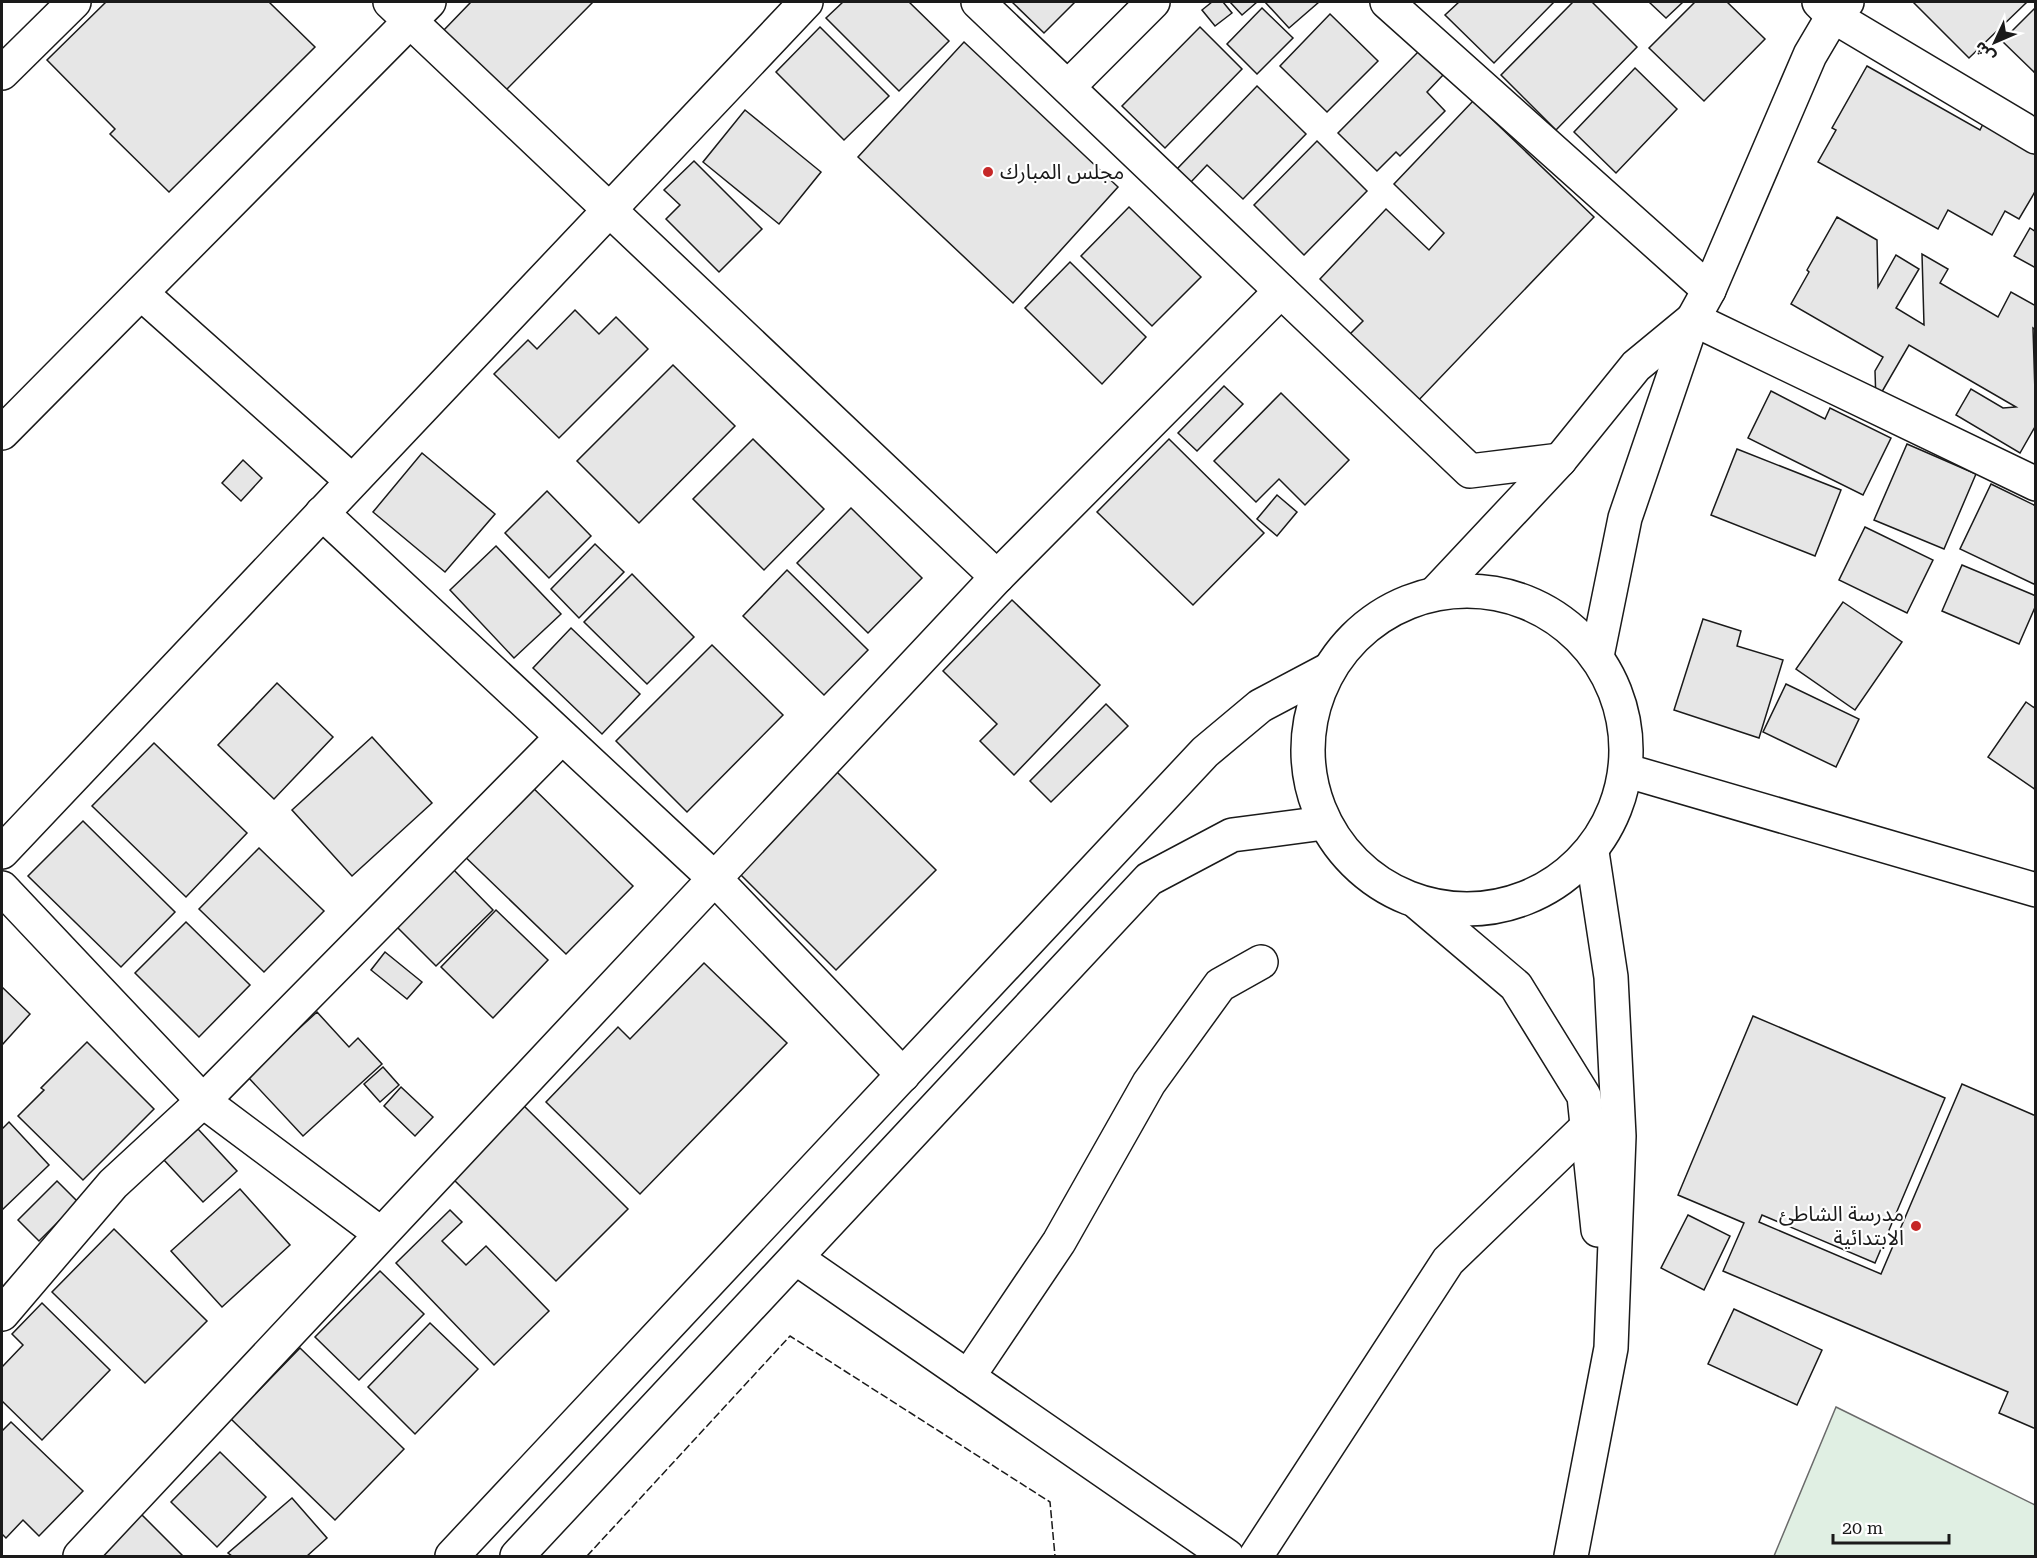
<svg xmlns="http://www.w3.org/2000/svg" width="2037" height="1558" viewBox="0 0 2037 1558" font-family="'Roboto Serif','Noto Sans Arabic',serif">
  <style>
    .green { fill: #e0efe3; stroke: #6a6a6a; stroke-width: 1.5 }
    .building { fill: #e6e6e6; stroke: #1a1a1a; stroke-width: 1.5 }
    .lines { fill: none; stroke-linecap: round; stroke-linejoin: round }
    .minor-casing { stroke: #1a1a1a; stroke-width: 36 }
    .tertiary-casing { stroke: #1a1a1a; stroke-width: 36 }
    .minor { stroke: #fff; stroke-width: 33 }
    .tertiary { stroke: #fff; stroke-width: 33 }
    .fence { stroke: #1a1a1a; stroke-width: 1.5; stroke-dasharray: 8 3; stroke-linecap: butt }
    .poi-dot { fill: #c62828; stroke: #fff; stroke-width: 2 }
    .labels { text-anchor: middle; stroke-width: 4.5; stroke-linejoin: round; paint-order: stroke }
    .poi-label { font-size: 21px; fill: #1a1a1a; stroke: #fff; text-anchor: start }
  </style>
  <rect width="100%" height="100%" fill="#fff"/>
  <polygon class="green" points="1836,1407 2035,1505 2035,1556 1774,1556"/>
  <g class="building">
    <polygon points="106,2 271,2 270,3 315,47 169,192 110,134 115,129 47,60"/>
    <polygon points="471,2 593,2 505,91 443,31"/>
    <polygon points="843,2 909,2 949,41 899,91 826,18"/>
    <polygon points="1012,2 1075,2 1044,33"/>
    <polygon points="1212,2 1223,2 1232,13 1215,26 1202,10"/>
    <polygon points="1230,2 1257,2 1242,15"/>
    <polygon points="1265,2 1319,2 1289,28"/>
    <polygon points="1459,2 1554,2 1494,63 1445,15"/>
    <polygon points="1573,2 1592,2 1637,47 1556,130 1501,75"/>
    <polygon points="1649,2 1683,2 1666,18"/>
    <polygon points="1695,2 1727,2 1765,39 1704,101 1649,48"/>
    <polygon points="1913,2 2027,2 1969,58"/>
    <polygon points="2036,7 2036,74 2002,41"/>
    <polygon points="1262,8 1293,38 1257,74 1227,44"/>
    <polygon points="1330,14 1378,61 1327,112 1280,66"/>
    <polygon points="820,27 889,96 844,140 776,72"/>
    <polygon points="1200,27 1242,69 1165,148 1122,106"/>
    <polygon points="964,42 1118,187 1013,303 858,157"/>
    <polygon points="1419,51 1443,75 1427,92 1445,111 1400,156 1396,152 1377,171 1338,133"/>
    <polygon points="1867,66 1980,130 1984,122 2036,151 2036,190 2019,219 2005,211 1992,235 1948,210 1938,229 1818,162 1836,130 1832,128"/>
    <polygon points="1635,68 1677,109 1616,173 1574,132"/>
    <polygon points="1257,86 1306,134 1243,199 1207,165 1191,182 1177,169"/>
    <polygon points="1473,101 1594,217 1415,404 1346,338 1363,321 1320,279 1386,209 1429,250 1444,233 1394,184"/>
    <polygon points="745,110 821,172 779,224 703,162"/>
    <polygon points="1317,141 1367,191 1304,255 1254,205"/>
    <polygon points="694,161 762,229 719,272 666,219 680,205 664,190"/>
    <polygon points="1129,207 1201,277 1152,326 1081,256"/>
    <polygon points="1837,217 1877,240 1878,287 1896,255 1919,269 1896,308 1924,325 1922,254 1948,269 1940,283 1998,317 2011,292 2036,306 2036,330 2033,328 2036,425 2020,453 1956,415 1971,389 2003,408 2016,407 1909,345 1876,402 1875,371 1883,357 1791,304 1809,272 1807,270"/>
    <polygon points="2030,228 2036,232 2036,268 2014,256"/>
    <polygon points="1070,262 1146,337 1102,384 1025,308"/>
    <polygon points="575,310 599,334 616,317 648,349 559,438 494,374 528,340 537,349"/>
    <polygon points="673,365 735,426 639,523 577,461"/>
    <polygon points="1224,386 1243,404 1197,451 1178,433"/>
    <polygon points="1771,391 1825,419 1830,408 1891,438 1863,495 1748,438"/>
    <polygon points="1281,393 1349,460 1305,505 1279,479 1256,502 1214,461"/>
    <polygon points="753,439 824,509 764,570 693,499"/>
    <polygon points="1169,439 1264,533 1193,605 1097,512"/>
    <polygon points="1907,444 1976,474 1944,549 1874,520"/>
    <polygon points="1737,449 1841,490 1815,556 1711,515"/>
    <polygon points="422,453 495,514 445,572 373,512"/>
    <polygon points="243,460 262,478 241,501 222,483"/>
    <polygon points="1991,484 2036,506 2036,585 1960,549"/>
    <polygon points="547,491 591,536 549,578 505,533"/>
    <polygon points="1277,495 1297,512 1277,536 1257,519"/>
    <polygon points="851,508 922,578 868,633 797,563"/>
    <polygon points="1865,527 1933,560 1907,613 1839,580"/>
    <polygon points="595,544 624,572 579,618 551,589"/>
    <polygon points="496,546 561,614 514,658 450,590"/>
    <polygon points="1962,565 2036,596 2036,605 2019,644 1942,611"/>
    <polygon points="787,570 868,650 824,695 743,616"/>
    <polygon points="632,574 694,637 647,684 584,622"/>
    <polygon points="1012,600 1100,685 1014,775 980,741 997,724 943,671"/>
    <polygon points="1843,602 1902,642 1855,710 1796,669"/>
    <polygon points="1703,619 1741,631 1737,646 1783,660 1759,738 1674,710"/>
    <polygon points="571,628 640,694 602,734 533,668"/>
    <polygon points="712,645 783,715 687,812 616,741"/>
    <polygon points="277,683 333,737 274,799 218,745"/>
    <polygon points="1786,684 1859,719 1836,767 1763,732"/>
    <polygon points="2026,702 2036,709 2036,790 1988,757"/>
    <polygon points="1106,704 1128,726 1051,802 1030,781"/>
    <polygon points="372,737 432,803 352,876 292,810"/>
    <polygon points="154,743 247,833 186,897 92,806"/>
    <polygon points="837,772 936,870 836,970 738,872"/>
    <polygon points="525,780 633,886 566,954 457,849"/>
    <polygon points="83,821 175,912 121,967 28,876"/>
    <polygon points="259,848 324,911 264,972 199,909"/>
    <polygon points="449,865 493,910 436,966 392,922"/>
    <polygon points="496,910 548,960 493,1018 441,967"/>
    <polygon points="186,922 250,985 199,1037 135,973"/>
    <polygon points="385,952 422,982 407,999 371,970"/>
    <polygon points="704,963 787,1043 640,1194 546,1102 618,1027 630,1039"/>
    <polygon points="2,987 30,1014 2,1045"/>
    <polygon points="317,1012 349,1047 358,1038 382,1064 303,1136 247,1076"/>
    <polygon points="1753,1016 1945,1098 1875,1263 1762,1215 1759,1222 1881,1274 1962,1084 2036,1116 2036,1429 1999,1413 2008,1392 1723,1271 1744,1223 1678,1195"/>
    <polygon points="87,1042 154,1109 83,1180 18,1116 44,1090 41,1088"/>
    <polygon points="383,1067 399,1085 380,1102 364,1084"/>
    <polygon points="401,1087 433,1117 415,1136 384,1106"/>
    <polygon points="519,1101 628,1209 556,1281 448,1174"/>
    <polygon points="9,1122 49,1165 2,1210 2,1129"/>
    <polygon points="198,1129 237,1171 203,1202 164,1160"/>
    <polygon points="57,1181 78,1202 39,1241 18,1220"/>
    <polygon points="240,1189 290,1245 222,1307 171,1251"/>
    <polygon points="450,1210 462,1222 442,1241 466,1265 486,1246 549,1311 494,1365 396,1263"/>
    <polygon points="1688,1215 1730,1236 1704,1290 1661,1268"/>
    <polygon points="114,1229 207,1321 145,1383 52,1292"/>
    <polygon points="380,1271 424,1314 359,1380 315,1337"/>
    <polygon points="42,1303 110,1370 42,1440 2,1401 2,1367 23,1345 12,1334"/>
    <polygon points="1734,1309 1822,1350 1797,1405 1708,1364"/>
    <polygon points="430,1323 478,1369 415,1434 368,1387"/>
    <polygon points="300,1348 404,1449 335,1520 231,1419"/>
    <polygon points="11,1422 83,1491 39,1536 23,1520 6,1538 2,1534 2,1431"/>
    <polygon points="220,1452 266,1497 217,1547 171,1502"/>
    <polygon points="292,1498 327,1538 307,1556 232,1556 228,1553"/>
    <polygon points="141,1514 183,1556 98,1556"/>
  </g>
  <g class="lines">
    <defs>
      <g id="minor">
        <polyline points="390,2 997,577"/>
        <polyline points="978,2 1470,471 1560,460"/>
        <polyline points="1387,2 1709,290"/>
        <polyline points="1819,2 1833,16 2036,137"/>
        <polyline points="2,73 74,2"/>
        <polyline points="1068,87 1153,2"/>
        <polyline points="141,293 352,481"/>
        <polyline points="2,433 429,2"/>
        <polyline points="322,513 715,879 903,1075"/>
        <polyline points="1631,772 2036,890"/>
        <polyline points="2,852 806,2"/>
        <polyline points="2,888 203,1101 381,1234"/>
        <polyline points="796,1258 1227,1556"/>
        <polyline points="2,1314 113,1184 203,1101 562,737"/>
        <polyline points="968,1377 1059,1242 1149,1083 1220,985 1261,962"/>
        <polyline points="80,1556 997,577 1281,291"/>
        <polyline points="1256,1556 1448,1261 1588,1126"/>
      </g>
      <g id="tertiary">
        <polyline points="1693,319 2036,484"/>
        <circle cx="1467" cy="750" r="159"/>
        <polyline points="1437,591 1560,460 1636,366 1693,319"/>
        <polyline points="1597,656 1625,518 1693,319 1709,290 1810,55 1833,16 1847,2"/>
        <polyline points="1418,903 1516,986 1584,1096 1598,1230"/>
        <polyline points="452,1556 1205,752 1260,706 1326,671"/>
        <polyline points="517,1556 1149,879 1232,835 1324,823"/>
        <polyline points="1571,1556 1611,1348 1619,1136 1611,977 1592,852"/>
      </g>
    </defs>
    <use href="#minor" class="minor-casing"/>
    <use href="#tertiary" class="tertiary-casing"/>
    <use href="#minor" class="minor"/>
    <use href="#tertiary" class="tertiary"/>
    <polyline class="fence" points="587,1556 790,1336 1050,1502 1055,1556"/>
  </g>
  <g class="poi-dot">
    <circle cx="988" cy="172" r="6"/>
    <circle cx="1916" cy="1226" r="6"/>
  </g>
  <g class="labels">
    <g class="poi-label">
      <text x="1000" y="179">مجلس المبارك</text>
      <text x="1904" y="1221" text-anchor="end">مدرسة الشاطئ<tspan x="1904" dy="24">الابتدائية</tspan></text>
    </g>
  </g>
  <rect width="2037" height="1558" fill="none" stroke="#1a1a1a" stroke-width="6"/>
  <g transform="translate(1995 42) rotate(226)" stroke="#ffffff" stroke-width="4.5" paint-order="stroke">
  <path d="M0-4.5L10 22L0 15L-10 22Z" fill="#1a1a1a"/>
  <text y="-9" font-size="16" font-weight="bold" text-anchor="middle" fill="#1a1a1a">ش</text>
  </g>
  <path d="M1833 1534v9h116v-9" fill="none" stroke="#1a1a1a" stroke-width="3"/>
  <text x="1842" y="1534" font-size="18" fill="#1a1a1a" stroke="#ffffff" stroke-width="4.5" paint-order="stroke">20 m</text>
</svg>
